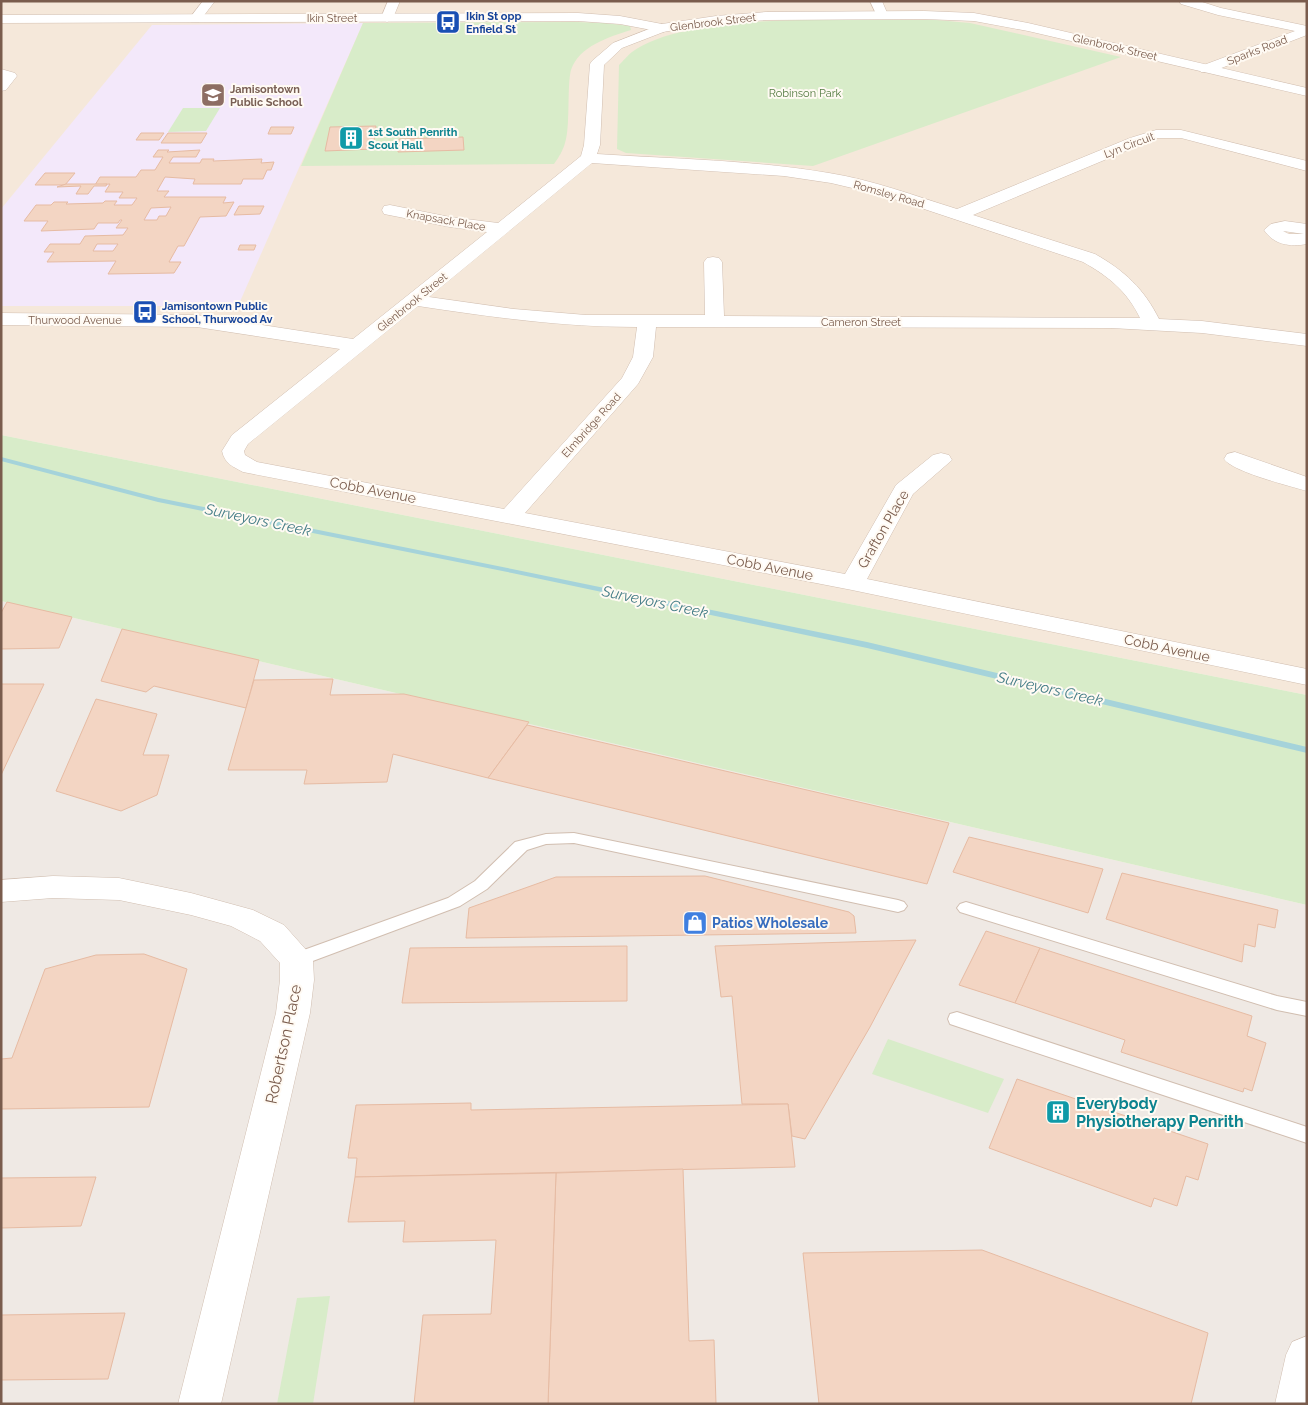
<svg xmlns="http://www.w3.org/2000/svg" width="1308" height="1405" viewBox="0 0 1308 1405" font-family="Raleway,sans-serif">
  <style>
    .residential { fill: #f5e8da }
    .industrial { fill: #efe9e4 }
    .education { fill: #f3e8fa }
    .green { fill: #d8ecc9 }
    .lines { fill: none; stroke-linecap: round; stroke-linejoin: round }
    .stream { fill: #a5d3da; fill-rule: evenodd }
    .building { fill: #f3d5c3; stroke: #e6bba3; fill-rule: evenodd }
    .service-casing { stroke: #d1beb0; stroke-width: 2 }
    .minor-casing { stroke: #d1beb0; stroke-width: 1 }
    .tertiary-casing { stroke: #d1beb0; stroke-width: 1 }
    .service { fill: #fff; fill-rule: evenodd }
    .minor { fill: #fff; fill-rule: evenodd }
    .tertiary { fill: #fff; fill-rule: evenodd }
    .labels { text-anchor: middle; stroke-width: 4; stroke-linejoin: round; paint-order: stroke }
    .far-transit-label { font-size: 11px; font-weight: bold; fill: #164399; stroke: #fffaf3; text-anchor: start }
    .far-street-label { font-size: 11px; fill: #7a5c4d; stroke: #fffaf3 }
    .far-education-label { font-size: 11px; font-weight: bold; fill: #785e54; stroke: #fffaf3; text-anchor: start }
    .far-park-label { font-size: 11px; fill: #537a41; stroke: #fffaf3 }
    .far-culture-label { font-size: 11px; font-weight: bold; fill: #0d838f; stroke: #fffaf3; text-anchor: start }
    .street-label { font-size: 14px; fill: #7a5c4d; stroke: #fffaf3 }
    .shop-label { font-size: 14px; font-weight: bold; fill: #366cbe; stroke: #fffaf3; text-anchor: start }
    .water-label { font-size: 15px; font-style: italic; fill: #437c86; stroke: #fffaf3 }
    .near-street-label { font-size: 16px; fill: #7a5c4d; stroke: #fffaf3 }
    .near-culture-label { font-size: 16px; font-weight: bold; fill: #0d838f; stroke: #fffaf3; text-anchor: start }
  </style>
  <rect width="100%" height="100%" fill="#fdf6ec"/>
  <polygon class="residential" points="1,1 1307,1 1307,695 1,435"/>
  <polygon class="industrial" points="1,601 1307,905 1307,1404 1,1404"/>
  <polygon class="education" points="363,23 238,306 1,306 1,209 152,25"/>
  <g class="green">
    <path d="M 936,20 L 970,23 L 1121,57 L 813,166 L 626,153 L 617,149 L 619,65 C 623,61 628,55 632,52 C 690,10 863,21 936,20 Z"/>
    <path d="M 576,22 L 604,23 L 630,26 L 631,30 C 609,37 579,46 571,70 C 568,81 569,108 568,121 C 567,140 565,149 554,164 L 301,166 L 363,23 Z"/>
    <polygon points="183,108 220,108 206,131 168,132"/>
    <polygon points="1,435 1307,695 1307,905 1,601"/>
    <polygon points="888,1039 1004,1079 988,1113 872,1074"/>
    <polygon points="330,1296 313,1404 277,1404 297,1298"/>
  </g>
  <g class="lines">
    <polygon class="stream" points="1,457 159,498 512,569 867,642 1307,747 1307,753 867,648 512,573 158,502 1,461"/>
  </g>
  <g class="building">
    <polygon points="376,126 373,149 325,151 330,127"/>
    <polygon points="271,127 294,127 291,134 268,134"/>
    <polygon points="141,133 164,133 159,140 136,140"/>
    <polygon points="168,133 207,133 201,143 161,143"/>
    <polygon points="463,137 464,150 398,152 399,139"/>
    <path d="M 158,150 L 169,150 L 167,152 L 200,150 L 196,157 L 173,157 L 169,163 L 200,163 L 202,159 L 214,159 L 213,161 L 262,159 L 261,163 L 274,162 L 271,170 L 267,170 L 263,179 L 243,179 L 241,184 L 193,184 L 195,179 L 165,177 L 157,191 L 169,191 L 164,197 L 226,197 L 223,203 L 234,202 L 226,216 L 200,217 L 184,246 L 178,246 L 169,262 L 181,262 L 174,273 L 108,274 L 116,261 L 47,262 L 54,252 L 44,252 L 50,244 L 80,244 L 85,236 L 123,235 L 128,228 L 116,228 L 122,220 L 120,220 L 118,223 L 98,223 L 94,229 L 41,231 L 48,221 L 24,221 L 36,205 L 51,205 L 54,202 L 68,202 L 66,204 L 103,203 L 105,201 L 117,201 L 114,205 L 132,205 L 137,198 L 119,198 L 123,192 L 105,192 L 110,184 L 95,185 L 100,177 L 136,177 L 141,170 L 155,170 L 163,157 L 153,157 ZM 171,207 L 166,216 L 159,216 L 157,220 L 144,220 L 151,208 ZM 97,244 L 118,244 L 113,251 L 93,251 Z"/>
    <polygon points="45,173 75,173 65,185 35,185"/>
    <polygon points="66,184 107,184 106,186 94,186 88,194 76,194 81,186 57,187"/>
    <polygon points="239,206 264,206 260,214 234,215"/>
    <polygon points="240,245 256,245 254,250 238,250"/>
    <polygon points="7,602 72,617 59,648 1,649 1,613"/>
    <polygon points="122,629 259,660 246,708 154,686 146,692 101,681"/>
    <polygon points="333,679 330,695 404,694 529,722 488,778 393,754 387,782 304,784 307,770 228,770 254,680"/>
    <polygon points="1,684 44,684 1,775"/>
    <polygon points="96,699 157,714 143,755 169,755 157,795 121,811 56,791"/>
    <polygon points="527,725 949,823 927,884 488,778"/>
    <polygon points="969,837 1103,869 1088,913 953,872"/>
    <polygon points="1122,873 1278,910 1275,928 1258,924 1255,947 1244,944 1242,962 1106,919"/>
    <polygon points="705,876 849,912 854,916 856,933 466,938 469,908 556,877"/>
    <polygon points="986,931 1040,948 1015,1003 959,985"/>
    <polygon points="916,940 870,1027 805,1139 792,1136 788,1104 742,1104 732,996 721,997 715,946"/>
    <polygon points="627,946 627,1001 402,1003 410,948"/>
    <polygon points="1040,948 1252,1016 1247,1036 1266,1043 1252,1091 1244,1088 1243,1092 1121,1052 1125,1040 1015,1003"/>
    <polygon points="144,954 187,969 149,1107 1,1109 1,1059 12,1058 45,969 96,955"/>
    <polygon points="1017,1079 1208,1144 1198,1180 1186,1176 1177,1206 1154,1198 1151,1207 989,1148"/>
    <polygon points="471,1103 471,1110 788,1104 795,1167 355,1177 357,1158 348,1158 356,1105"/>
    <polygon points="683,1169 689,1341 714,1340 716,1404 548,1404 556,1173"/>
    <polygon points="556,1173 548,1404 414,1404 423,1315 491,1314 496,1240 403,1242 405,1221 348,1222 355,1177"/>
    <polygon points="96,1177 81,1226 1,1228 1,1178"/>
    <polygon points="982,1250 1208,1333 1191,1404 819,1404 803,1253"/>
    <polygon points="125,1313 108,1379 1,1380 1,1315"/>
  </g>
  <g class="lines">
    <defs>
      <g id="service">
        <polygon points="574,833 898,900 904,902 907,906 904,910 898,912 574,843 546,844 527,850 487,889 460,906 302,965 296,966 290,965 287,960 290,955 448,898 475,881 515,842 546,834"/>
        <polygon points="966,902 1277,996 1307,1002 1307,1016 1277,1010 960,912 957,908 960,904"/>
        <polygon points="957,1012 1307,1127 1307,1143 950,1024 948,1019 950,1014"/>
      </g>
      <g id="minor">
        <polygon points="203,1 215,1 199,22 191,22 189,19"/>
        <polygon points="388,1 400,1 393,18 387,22 381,18"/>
        <polygon points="870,1 882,1 888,15 886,18 878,18"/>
        <polygon points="1179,1 1199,1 1221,8 1307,26 1307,35 1211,72 1201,72 1199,69 1201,66 1295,31 1218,15 1181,4"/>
        <path d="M 662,24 L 668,28 L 666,31 L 622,48 L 604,65 L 600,145 L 597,154 C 674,159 753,160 829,173 C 873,180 915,196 957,209 L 1130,138 L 1156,130 L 1181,130 L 1307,161 L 1307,171 L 1181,138 L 1157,138 L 973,215 L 1095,254 C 1125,271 1144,289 1159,319 L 1202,321 L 1307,334 L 1307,346 L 1202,333 L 1111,328 L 656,327 L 653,357 L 638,384 L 525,513 L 845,574 L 896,485 L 933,455 L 941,453 L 949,455 L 952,460 L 913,494 L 867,579 L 1307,669 L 1307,685 L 852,590 L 243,472 C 232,466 225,464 222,451 L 232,435 L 340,349 L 197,327 L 1,325 L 1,313 L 197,315 L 353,339 L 487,232 L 450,227 L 384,214 L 382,210 L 384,206 L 390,205 L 450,217 L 498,223 L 581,156 L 584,145 L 590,64 L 592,61 L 613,43 ZM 592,163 L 784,176 L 831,183 L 882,195 L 1083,262 C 1108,276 1127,291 1140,318 L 724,316 L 722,262 L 719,258 L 713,257 L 707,258 L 704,262 L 705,315 L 586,315 L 514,309 L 429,297 ZM 418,306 C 491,317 562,327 637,327 L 633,357 L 622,378 L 504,509 L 257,462 L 245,455 L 244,451 L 248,444 Z"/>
        <polygon points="1,69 15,73 17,76 6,90 1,91"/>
        <path d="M 1285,221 L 1307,224 L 1307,244 C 1290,247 1274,245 1264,230 L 1271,224 ZM 1283,231 L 1304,234 L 1289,234 Z"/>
        <path d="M 1235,452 L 1307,477 L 1307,491 C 1290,486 1233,472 1224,459 L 1227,454 Z"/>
        <polygon points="53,876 119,878 191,893 253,910 284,925 308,952 313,960 314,980 310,1013 221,1404 178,1404 276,1013 280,980 280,963 260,941 231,926 191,915 119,900 53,898 1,902 1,880"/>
        <polygon points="1307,1336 1307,1404 1275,1404 1286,1355 1292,1342"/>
      </g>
      <polygon id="tertiary" points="924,11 974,13 1028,23 1307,88 1307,96 1028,31 974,21 924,19 766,20 716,24 662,32 620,24 578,21 1,23 1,15 578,13 620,16 662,24 716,16 766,12"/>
    </defs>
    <use href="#service" class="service-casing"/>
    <use href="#minor" class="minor-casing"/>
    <use href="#tertiary" class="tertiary-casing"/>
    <use href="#service" class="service"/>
    <use href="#minor" class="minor"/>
    <use href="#tertiary" class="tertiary"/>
  </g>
  <defs>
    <symbol id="bus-square" viewBox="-11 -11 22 22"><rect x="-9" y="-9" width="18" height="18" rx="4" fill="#1a4fb4" stroke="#fffaf3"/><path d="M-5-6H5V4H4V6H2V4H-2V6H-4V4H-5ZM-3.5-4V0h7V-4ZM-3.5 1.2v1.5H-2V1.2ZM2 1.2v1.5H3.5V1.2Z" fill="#fff"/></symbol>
    <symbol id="school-square" viewBox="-11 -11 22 22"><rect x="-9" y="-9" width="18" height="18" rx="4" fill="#8d6e63" stroke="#fffaf3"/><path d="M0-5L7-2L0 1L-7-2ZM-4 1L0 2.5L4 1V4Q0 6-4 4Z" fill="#fff"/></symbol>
    <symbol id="building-square" viewBox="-11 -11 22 22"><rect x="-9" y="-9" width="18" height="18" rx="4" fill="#0f9aa8" stroke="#fffaf3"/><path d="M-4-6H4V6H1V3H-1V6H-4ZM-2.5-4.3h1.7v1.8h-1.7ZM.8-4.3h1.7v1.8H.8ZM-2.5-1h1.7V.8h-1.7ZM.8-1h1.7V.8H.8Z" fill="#fff"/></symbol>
    <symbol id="shop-square" viewBox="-11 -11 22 22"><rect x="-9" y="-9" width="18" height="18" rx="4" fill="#3f7fe0" stroke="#fffaf3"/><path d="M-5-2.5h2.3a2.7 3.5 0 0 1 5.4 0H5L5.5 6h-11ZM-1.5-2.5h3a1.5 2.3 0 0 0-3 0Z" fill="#fff"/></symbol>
  </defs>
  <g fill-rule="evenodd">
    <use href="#bus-square" x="434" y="8" width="28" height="28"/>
    <use href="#school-square" x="199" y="81" width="28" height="28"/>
    <use href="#building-square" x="337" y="124" width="28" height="28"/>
    <use href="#bus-square" x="131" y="298" width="28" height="28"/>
    <use href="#shop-square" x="681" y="909" width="28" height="28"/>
    <use href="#building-square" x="1044" y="1098" width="28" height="28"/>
  </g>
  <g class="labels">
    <g class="far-transit-label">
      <text x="466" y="20">Ikin St opp<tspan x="466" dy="13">Enfield St</tspan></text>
      <text x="162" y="310">Jamisontown Public<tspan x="162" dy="13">School, Thurwood Av</tspan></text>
    </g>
    <g class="far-street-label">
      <text x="332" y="22">Ikin Street</text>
      <text transform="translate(713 22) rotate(-7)" y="4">Glenbrook Street</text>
      <text transform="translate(1115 47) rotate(13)" y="4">Glenbrook Street</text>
      <text transform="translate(1257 50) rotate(-21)" y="4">Sparks Road</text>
      <text transform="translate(1129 145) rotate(-21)" y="4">Lyn Circuit</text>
      <text transform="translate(889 194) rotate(16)" y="4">Romsley Road</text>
      <text transform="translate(446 220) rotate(10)" y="4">Knapsack Place</text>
      <text transform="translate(412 302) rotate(-39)" y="4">Glenbrook Street</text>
      <text x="75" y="324">Thurwood Avenue</text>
      <text x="861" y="326">Cameron Street</text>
      <text transform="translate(591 425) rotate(-48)" y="4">Elmbridge Road</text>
    </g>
    <g class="far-education-label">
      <text x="230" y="93">Jamisontown<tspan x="230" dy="13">Public School</tspan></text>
    </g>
    <g class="far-park-label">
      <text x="805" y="97">Robinson Park</text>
    </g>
    <g class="far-culture-label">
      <text x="368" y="136">1st South Penrith<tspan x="368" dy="13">Scout Hall</tspan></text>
    </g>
    <g class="street-label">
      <text transform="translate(373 490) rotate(11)" y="5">Cobb Avenue</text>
      <text transform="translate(883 529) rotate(-60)" y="5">Grafton Place</text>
      <text transform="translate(770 567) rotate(11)" y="5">Cobb Avenue</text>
      <text transform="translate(1167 648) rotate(12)" y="5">Cobb Avenue</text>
    </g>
    <g class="shop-label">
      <text x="712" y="928">Patios Wholesale</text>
    </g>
    <g class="water-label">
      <text transform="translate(258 520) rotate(12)" y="5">Surveyors Creek</text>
      <text transform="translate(655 602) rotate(12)" y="5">Surveyors Creek</text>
      <text transform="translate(1050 689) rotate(13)" y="5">Surveyors Creek</text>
    </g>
    <g class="near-street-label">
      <text transform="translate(283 1044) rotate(-78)" y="6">Robertson Place</text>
    </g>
    <g class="near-culture-label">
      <text x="1076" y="1109">Everybody<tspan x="1076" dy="18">Physiotherapy Penrith</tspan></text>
    </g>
  </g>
  <rect width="1308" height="1405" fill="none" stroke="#7a5c4d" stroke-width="5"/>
</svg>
